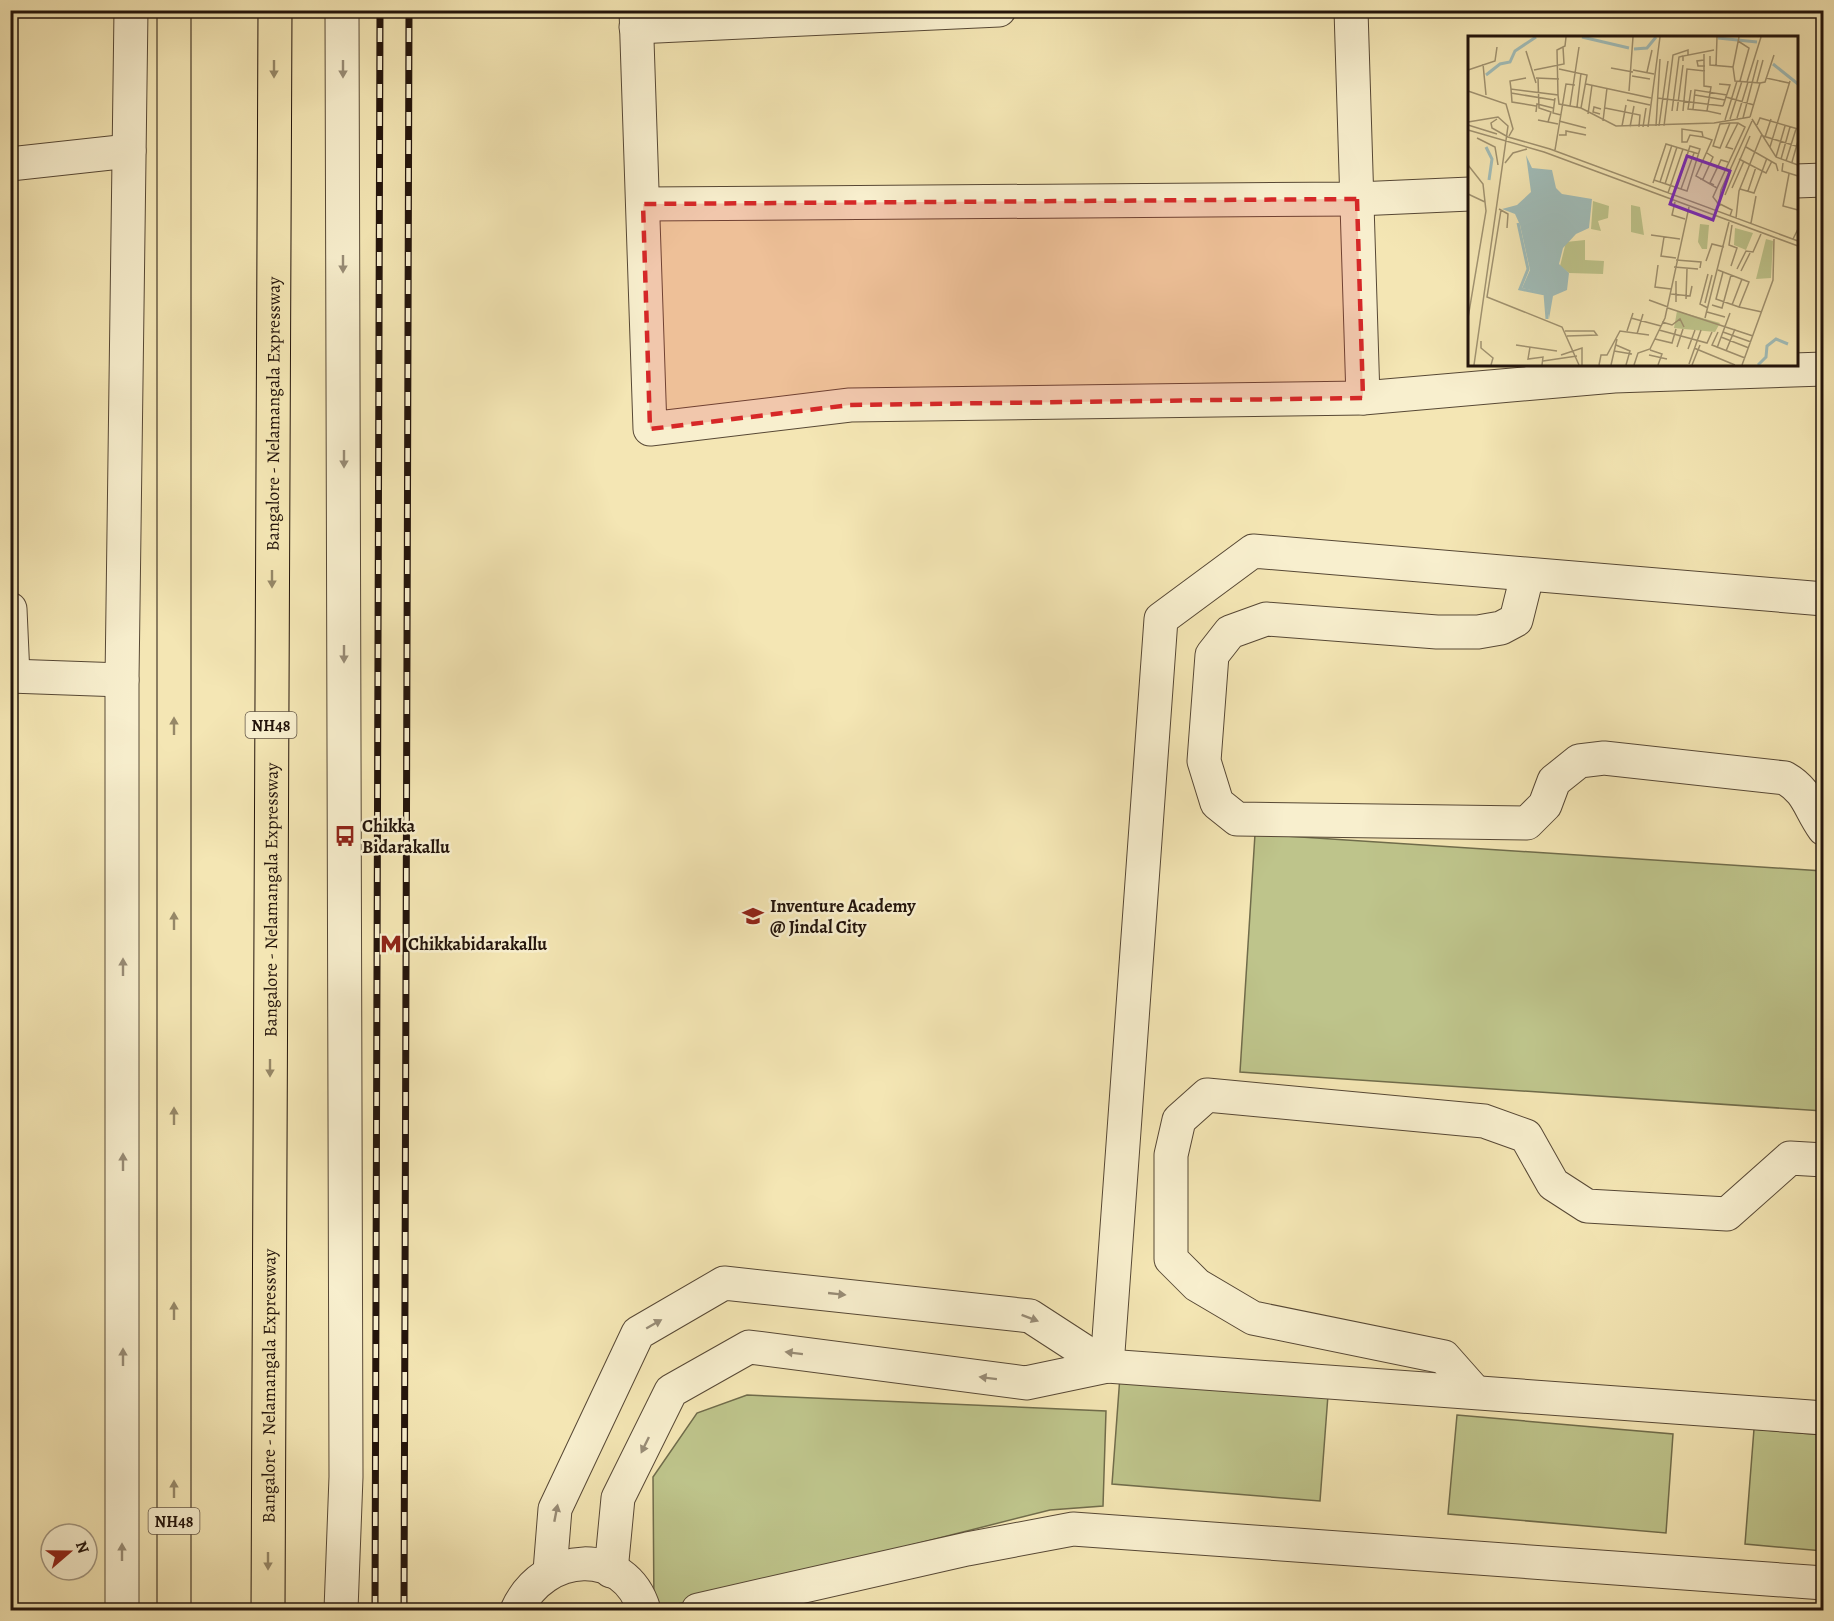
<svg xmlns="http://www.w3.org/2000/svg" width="1834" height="1621" viewBox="0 0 1834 1621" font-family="Alegreya,serif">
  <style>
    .green { fill: #bec48b; stroke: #706c4b; stroke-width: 1.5 }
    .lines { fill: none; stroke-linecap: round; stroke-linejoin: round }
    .minor-casing { stroke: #574835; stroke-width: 35 }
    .tertiary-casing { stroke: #574835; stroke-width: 35 }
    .motorway-casing { stroke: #23140b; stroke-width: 35 }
    .minor { stroke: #f8efce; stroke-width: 33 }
    .tertiary { stroke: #f8efce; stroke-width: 33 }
    .motorway { stroke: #f4e6b4; stroke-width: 33 }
    .rail-casing { stroke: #23140b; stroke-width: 7 }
    .rail { stroke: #f8efce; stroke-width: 4.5; stroke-dasharray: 14; stroke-linecap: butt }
    .oneway { fill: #968868 }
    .oneway2 { fill: #988c76 }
    .marked { fill: #d62828; fill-opacity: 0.2; stroke: #d62828; stroke-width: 4.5; stroke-dasharray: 12 8; stroke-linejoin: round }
    .labels { text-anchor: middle; stroke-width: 5; stroke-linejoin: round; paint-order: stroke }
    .shield { fill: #f8efce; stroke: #635646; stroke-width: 1.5 }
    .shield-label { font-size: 16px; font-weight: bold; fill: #23140b }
    .street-label { font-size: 18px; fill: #23140b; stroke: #f8efce }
    .poi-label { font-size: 18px; font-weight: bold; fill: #23140b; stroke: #f8efce; text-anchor: start }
    .inset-river { fill: none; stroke: #a1bdb9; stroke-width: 3 }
    .inset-road { fill: none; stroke: #a09270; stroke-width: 1.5 }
    .view { fill: #7b2cbf; fill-opacity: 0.15; stroke: #7b2cbf; stroke-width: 3 }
    .inset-edge { fill: none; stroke: #23140b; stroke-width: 3 }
  </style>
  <rect width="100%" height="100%" fill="#f4e6b4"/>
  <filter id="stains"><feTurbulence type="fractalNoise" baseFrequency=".00333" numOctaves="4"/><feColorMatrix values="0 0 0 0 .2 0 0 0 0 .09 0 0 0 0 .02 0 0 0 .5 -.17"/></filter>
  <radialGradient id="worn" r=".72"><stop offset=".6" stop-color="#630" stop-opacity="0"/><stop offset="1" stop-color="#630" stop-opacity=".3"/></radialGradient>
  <g class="green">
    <polygon points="1255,834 1823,871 1823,1111 1240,1072"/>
    <polygon points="1120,1376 1328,1395 1320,1501 1112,1484"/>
    <polygon points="747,1395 1106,1411 1103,1506 1050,1510 654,1610 653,1477 697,1413"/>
    <polygon points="1457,1415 1673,1434 1666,1533 1448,1514"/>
    <polygon points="1754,1429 1823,1435 1823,1551 1745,1544"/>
  </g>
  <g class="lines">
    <defs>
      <g id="minor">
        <polyline points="636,10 650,429 850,405 1363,398 1614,376 1824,369"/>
        <polyline points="1351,10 1363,398"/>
        <polyline points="636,27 999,10"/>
        <polyline points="10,164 129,151"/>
        <polyline points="1796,181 1824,180"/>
        <polyline points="643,204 1357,199 1470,194"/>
        <path d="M 1527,576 L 1516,620 L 1501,628 L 1478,632 L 1437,632 L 1266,619 L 1230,632 L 1212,655 L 1204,761 L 1217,803 L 1237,819 L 1527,823 L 1545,805 L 1554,781 L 1579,761 L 1604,758 L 1785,778 C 1808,791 1809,808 1824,829"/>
        <polyline points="10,609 13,676"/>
        <polyline points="10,676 122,680"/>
        <polyline points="1107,1366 1161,619 1253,551 1824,599"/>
        <polyline points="1475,1392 1444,1357 1253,1318 1197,1285 1171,1259 1171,1155 1179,1120 1207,1095 1484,1121 1526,1136 1553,1184 1587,1206 1727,1214 1790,1158 1824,1160"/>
        <polyline points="550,1571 555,1509 638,1333 724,1283 1030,1316 1107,1366"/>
        <polyline points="611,1571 618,1498 671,1391 749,1347 1026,1383 1107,1366 1824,1418"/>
        <path d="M 517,1610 C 544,1551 625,1546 644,1610"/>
        <polyline points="698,1610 967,1549 1073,1529 1824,1583"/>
      </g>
      <g id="tertiary">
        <polyline points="122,1610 122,680 131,10"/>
        <polyline points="341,1610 346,1477 342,10"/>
      </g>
      <g id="motorway">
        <polyline points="174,1610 174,10"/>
        <path id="s1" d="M 268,1610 L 275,10"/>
      </g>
    </defs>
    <use href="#minor" class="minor-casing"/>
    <use href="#tertiary" class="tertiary-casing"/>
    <use href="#motorway" class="motorway-casing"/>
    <use href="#minor" class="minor"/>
    <use href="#tertiary" class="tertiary"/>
    <use href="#motorway" class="motorway"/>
    <defs>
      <g id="rail">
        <polyline points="375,1610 380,10"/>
        <polyline points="404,1610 409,10"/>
      </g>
    </defs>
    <use href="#rail" class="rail-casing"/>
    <use href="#rail" class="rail"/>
  </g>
  <defs><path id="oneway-solid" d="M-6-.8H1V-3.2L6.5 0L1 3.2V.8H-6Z" transform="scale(1.5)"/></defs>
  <g class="oneway">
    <use href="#oneway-solid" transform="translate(274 69) rotate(90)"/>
    <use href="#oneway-solid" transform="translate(272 579) rotate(90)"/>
    <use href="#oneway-solid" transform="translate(174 726) rotate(-90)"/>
    <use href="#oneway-solid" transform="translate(174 921) rotate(-90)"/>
    <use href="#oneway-solid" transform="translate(270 1068) rotate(90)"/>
    <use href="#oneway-solid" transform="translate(174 1116) rotate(-90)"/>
    <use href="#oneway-solid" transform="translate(174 1311) rotate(-90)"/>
    <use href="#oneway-solid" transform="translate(174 1489) rotate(-90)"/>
    <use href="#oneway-solid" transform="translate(268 1561) rotate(90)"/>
  </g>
  <g class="oneway2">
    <use href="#oneway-solid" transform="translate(343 69) rotate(90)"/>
    <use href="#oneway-solid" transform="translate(343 264) rotate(90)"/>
    <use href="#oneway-solid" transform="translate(344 459) rotate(90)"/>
    <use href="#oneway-solid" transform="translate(344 654) rotate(90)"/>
    <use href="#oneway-solid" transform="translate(123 967) rotate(-90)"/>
    <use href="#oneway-solid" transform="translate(123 1162) rotate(-90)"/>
    <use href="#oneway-solid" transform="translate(837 1294) rotate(6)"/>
    <use href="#oneway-solid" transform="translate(1030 1318) rotate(21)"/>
    <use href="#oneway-solid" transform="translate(654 1324) rotate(-30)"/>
    <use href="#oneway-solid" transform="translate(794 1353) rotate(-173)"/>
    <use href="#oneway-solid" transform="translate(123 1357) rotate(-90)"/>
    <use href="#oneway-solid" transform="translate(988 1378) rotate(-173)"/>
    <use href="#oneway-solid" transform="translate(645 1445) rotate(116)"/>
    <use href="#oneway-solid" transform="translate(556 1513) rotate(-79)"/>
    <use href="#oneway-solid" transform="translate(122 1552) rotate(-90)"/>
  </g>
  <path class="marked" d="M 1357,199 L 1363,398 L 850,405 L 650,429 L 643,204 Z"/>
  <defs>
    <symbol id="bus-bare" viewBox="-9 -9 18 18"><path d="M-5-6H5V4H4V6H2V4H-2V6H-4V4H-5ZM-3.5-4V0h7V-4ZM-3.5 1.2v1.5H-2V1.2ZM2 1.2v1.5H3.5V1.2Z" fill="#8f2418" stroke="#f8efce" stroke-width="2.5" paint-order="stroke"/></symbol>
    <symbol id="school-bare" viewBox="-9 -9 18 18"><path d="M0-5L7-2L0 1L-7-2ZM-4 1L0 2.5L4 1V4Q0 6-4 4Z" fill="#8f2418" stroke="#f8efce" stroke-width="2.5" paint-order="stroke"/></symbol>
    <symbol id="metro-bare" viewBox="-9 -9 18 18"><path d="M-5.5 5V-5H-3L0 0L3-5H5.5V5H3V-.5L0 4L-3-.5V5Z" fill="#8f2418" stroke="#f8efce" stroke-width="2.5" paint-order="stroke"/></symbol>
  </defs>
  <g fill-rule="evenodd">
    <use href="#bus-bare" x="330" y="821" width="30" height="30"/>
    <use href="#school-bare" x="738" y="901" width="30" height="30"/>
    <use href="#metro-bare" x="376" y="929" width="30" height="30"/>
  </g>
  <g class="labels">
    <g class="shield">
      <rect x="245.5" y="712" width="51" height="26" rx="4.5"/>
      <rect x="148.5" y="1508" width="51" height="26" rx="4.5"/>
    </g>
    <g class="shield-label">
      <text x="271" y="731">NH48</text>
      <text x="174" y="1527">NH48</text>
    </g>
    <g class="street-label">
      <text dy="6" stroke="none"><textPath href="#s1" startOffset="1196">Bangalore - Nelamangala Expressway</textPath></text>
      <text dy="6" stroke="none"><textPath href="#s1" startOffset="710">Bangalore - Nelamangala Expressway</textPath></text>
      <text dy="6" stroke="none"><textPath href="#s1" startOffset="224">Bangalore - Nelamangala Expressway</textPath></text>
    </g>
    <g class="poi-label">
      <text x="362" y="832">Chikka<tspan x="362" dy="21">Bidarakallu</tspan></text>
      <text x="770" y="912">Inventure Academy<tspan x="770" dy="21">@ Jindal City</tspan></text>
      <text x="408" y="950">Chikkabidarakallu</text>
    </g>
  </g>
  <g transform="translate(1468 36)">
    <rect width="330" height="330" fill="#f4e6b4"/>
    <path d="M 125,165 L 141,170 L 140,182 L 130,185 L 133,195 L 123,193 ZM 163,169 L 172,171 L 176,199 L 163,196 ZM 232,188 L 241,189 L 239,213 L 234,213 L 230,206 ZM 267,192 L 285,197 L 278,214 L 266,209 ZM 298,203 L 305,205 L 303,242 L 288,243 ZM 117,204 L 117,224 L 136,225 L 135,238 L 101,237 L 92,230 L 98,206 ZM 209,275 L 252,287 L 247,296 L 206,292 Z" fill="#bec48b"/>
    <path d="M 58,119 L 64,132 L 84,134 L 88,152 L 94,158 L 124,163 L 121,192 L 108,198 L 95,212 L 91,228 L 101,237 L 99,254 L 85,260 L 81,283 L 76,257 L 54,252 L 62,234 L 52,189 L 47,178 L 34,173 L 49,169 L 63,156 Z" fill="#a1bdb9"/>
    <path class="inset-river" d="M 114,1 L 161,12M 250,2 L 289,6M 166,13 L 179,12 L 188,1M 305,28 L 330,48M 18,39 L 32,28 L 42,26 L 47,15 L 68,1M 18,111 L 24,123 L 21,144M 50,187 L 60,233 L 52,253 L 77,258 L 79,283M 290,329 L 298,321 L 299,310 L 308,303 L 320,308"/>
    <path class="inset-road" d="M 270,5 L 281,12 L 272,45M 58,15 L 68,47M 236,18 L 236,50 L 243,51 L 239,75 L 253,78M 242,20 L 242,29 L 265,31 L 267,45 L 292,47 L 297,46 L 306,19M 236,24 L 229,25 L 230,30 L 237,30M 215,25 L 215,20 L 246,14M 15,28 L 18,59M 248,30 L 249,1M 265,31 L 271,1M 143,32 L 165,36M 91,33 L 119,39 L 113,72M 0,34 L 27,25 L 29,11M 66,34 L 96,28 L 95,11M 165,34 L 186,38M 179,36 L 184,14M 164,40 L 182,43M 68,42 L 91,43M 70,42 L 71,72 L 83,76 L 80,86M 298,42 L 321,47M 279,46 L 293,1M 289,46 L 295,24M 118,48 L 183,62M 251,48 L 262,49 L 258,61M 43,53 L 42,45 L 58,42M 223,54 L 220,73 L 239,75M 0,55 L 38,68 L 45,93 L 41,100M 161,55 L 165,1M 43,57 L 86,64M 90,59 L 89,14 L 97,10 L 98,1M 227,59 L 257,64M 87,62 L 85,77 L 93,79M 189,62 L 255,70M 159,64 L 182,69M 68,70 L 44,66 L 43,53 L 90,59 L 91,68 L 113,72 L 148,90 L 246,87 L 282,81M 102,70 L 111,11M 255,70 L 258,61 L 286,69M 109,71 L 113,37M 137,72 L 172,79 L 171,91M 225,73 L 227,54 L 259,59M 204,75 L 211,21 L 215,20M 209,75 L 215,29M 215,75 L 219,33 L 237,35M 68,76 L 69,68 L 85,72M 120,78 L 124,49M 132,78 L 125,76 L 126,71 L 133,73M 282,81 L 292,47M 269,82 L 280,46M 275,82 L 290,24M 29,83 L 23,87 L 24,92 L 40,101M 262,83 L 274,45M 284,83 L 308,121 L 330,129M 70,84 L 90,88M 257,84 L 269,45M 91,85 L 118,92M 135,85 L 139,52M 0,86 L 30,81 L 40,90 L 6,329M 0,89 L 29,98M 289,89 L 292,82 L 330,93M 154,90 L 158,69M 188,90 L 192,23M 191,90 L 200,25M 196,90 L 205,19 L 220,14 L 220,19M 162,91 L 166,70M 175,91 L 178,72M 180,91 L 192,1M 0,94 L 76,116 L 330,210M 91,99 L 98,99 L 98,95 L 118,99M 295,100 L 328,110M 40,101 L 82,113 L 330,205M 235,101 L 222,99 L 219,106 L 214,106 L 214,93 L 234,96 L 235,101 L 244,104 L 228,140 L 249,152M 297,101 L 303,83M 9,102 L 27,111 L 30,129M 278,111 L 308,128 L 310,135M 302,111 L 322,45M 265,113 L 258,111 L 270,87M 87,114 L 98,48 L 107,49M 308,121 L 317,90M 271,123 L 298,137 L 304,125M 313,123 L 322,91M 318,125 L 328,93M 324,126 L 330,105M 37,127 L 45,117 L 59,113M 315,127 L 314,135 L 330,140M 0,129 L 15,148 L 18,175 L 0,282M 321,138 L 315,170 L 330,174M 232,143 L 235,143 L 245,121 L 239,117M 186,144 L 219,155 L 232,113 L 222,110 L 209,151M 192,146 L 204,109M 185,147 L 198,108 L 231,118M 197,148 L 209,111M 246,149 L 242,147 L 253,124 L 260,126M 264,152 L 276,125M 213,153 L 226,117M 272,153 L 286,157 L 299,122M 280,155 L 288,131M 200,157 L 215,113M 0,158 L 17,166M 257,159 L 282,100M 207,166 L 204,179 L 217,183M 249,167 L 252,170 L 245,161 L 277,91 L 270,87 L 262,87 L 252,88 L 245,110 L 252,112 L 262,87M 251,167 L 253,154 L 284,85M 252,168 L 264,174 L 262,180M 31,173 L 40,178 L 39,192M 33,174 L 19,261 L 94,291 L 111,329M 268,182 L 271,155 L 294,98M 283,187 L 288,160M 183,199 L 212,203M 196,201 L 193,220 L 208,222M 325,203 L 330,193 L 330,167M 208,224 L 233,226 L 232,232M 238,225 L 244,208 L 256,211M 190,229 L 187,251 L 203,253M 263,230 L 269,212 L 261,209 L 264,189M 206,231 L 230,233M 269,233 L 278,215 L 285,216 L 293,198M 250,234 L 281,246 L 271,271 L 248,263 L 255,236M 273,235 L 282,217M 240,238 L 232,268 L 240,272M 203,258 L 222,260 L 224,250M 218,263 L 219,233M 181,264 L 200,271M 208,266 L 208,245M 237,267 L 244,239M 244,269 L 254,272 L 263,239M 264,269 L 274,243M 271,271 L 294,276M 200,272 L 285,300M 239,276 L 257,281M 163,282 L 193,290M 237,282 L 261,186M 194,286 L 204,289 L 212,283 L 216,291M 191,294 L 239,307 L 244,296M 97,295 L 126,295 L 129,299 L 99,300M 159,295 L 165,277M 250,296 L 244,309 L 277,322M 255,296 L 283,306M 169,298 L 175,278M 253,301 L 281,312M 187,303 L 204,307 L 208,293M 13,305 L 13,312 L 25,322 L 23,329M 48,309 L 89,315M 148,309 L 162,315 L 158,329M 62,311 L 60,323 L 75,321 L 74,329M 209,311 L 215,293M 226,312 L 267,329M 249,312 L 262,277M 220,313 L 227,294M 182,314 L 194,318 L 190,329M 146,315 L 164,318M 258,315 L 267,293M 93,319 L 114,312 L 114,329M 181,319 L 199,323M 75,325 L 109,320M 221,328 L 233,294M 131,329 L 133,319 L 139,319 L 152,295 L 181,299M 143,329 L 149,303M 166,329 L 170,317 L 182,313 L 197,282 L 221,171M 224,329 L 232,309M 274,329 L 305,244 L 306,203"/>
    <path class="view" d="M 219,120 L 262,135 L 245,184 L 202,168 Z"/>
    <rect width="330" height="330" class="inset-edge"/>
  </g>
  <rect width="1834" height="1621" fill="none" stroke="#f4e6b4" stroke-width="36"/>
  <rect x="12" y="12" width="1810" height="1597" fill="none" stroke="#23140b" stroke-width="3"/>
  <rect x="18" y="18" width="1798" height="1585" fill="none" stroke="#23140b" stroke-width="1.5"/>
  <g transform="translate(69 1552) rotate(70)"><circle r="28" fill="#f8efce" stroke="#a39780" stroke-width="1.5"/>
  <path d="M0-4.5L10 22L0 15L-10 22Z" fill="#8f2418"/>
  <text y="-9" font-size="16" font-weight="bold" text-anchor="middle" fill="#23140b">N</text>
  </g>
  <rect width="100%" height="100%" filter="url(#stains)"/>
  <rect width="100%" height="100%" fill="url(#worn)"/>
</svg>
